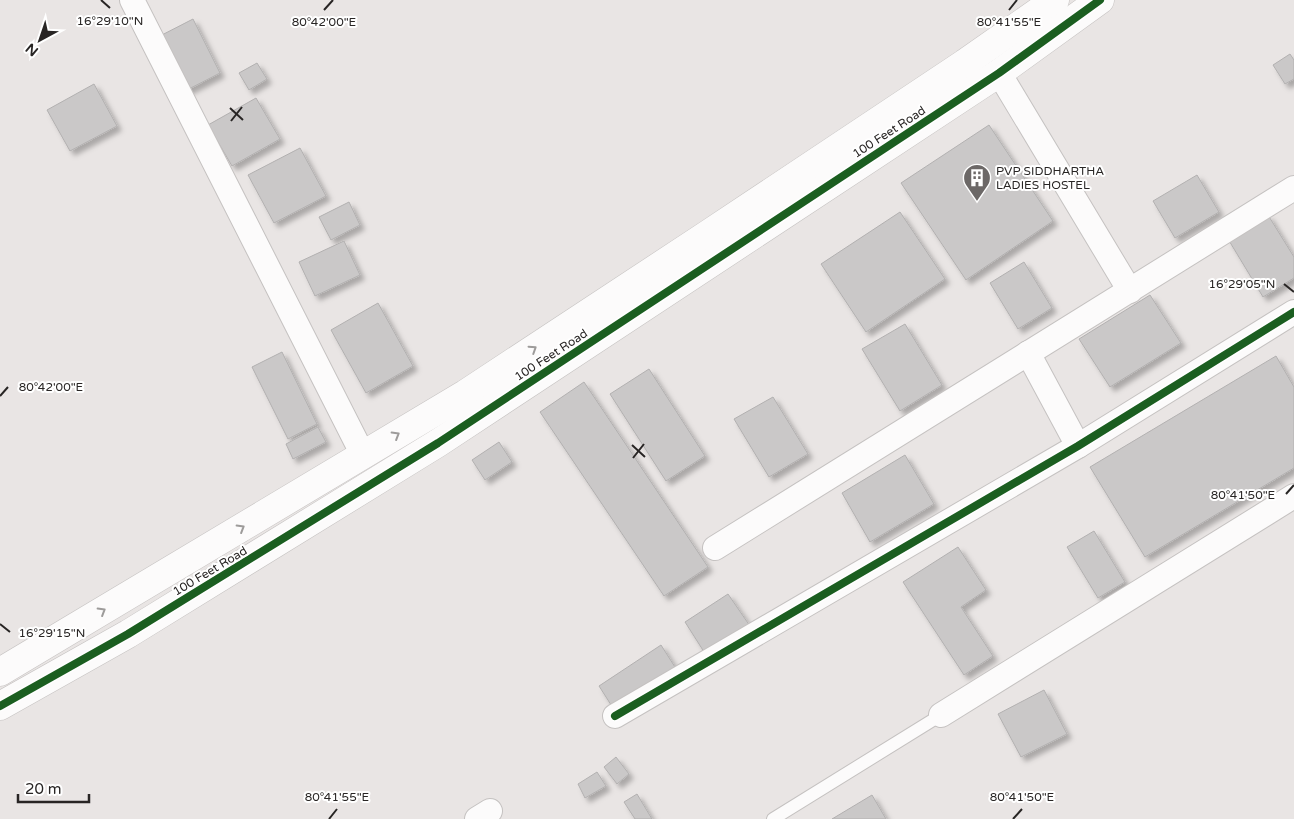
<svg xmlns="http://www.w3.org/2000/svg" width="1294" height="819" viewBox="0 0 1294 819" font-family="'Varela Round',sans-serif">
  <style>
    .building { fill: #cac8c8; stroke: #b2b0b0; filter: url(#shadow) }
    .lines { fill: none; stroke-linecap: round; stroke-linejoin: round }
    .lane-casing { stroke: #c5c2c1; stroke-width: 14 }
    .street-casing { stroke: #c5c2c1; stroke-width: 26 }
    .secondary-casing { stroke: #c5c2c1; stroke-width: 29 }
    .lane { stroke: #fcfbfb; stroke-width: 12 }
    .street { stroke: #fcfbfb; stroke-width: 24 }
    .secondary { stroke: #fcfbfb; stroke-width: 28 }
    .cycleway-casing { stroke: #fff; stroke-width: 11 }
    .cycleway { stroke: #1b5e20; stroke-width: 8 }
    .oneway { stroke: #9d9b9a }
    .ticks { fill: none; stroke: #282524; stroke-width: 2 }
    .labels { text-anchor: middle; stroke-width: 4; stroke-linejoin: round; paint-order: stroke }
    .street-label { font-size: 12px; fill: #282524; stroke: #fff }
    .poi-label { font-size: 12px; fill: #282524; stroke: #fff; text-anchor: start }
    .ticks-label { font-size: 12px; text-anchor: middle; fill: #282524; stroke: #fff; stroke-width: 4; stroke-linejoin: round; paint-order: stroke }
  </style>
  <defs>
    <filter id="shadow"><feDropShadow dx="4.5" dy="4.5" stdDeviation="2.5" flood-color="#0004"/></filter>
  </defs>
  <rect width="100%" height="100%" fill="#e9e5e4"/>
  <g class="building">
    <polygon points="193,19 220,73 185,91 158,37"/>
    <polygon points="1290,54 1294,60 1294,79 1285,84 1273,65"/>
    <polygon points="257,63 267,79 249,90 239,73"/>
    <polygon points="94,84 117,126 70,151 47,110"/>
    <polygon points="256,98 280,139 232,166 208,125"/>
    <polygon points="989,125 1053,221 966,280 901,183"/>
    <polygon points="300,148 326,196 274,223 248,175"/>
    <polygon points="1197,175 1219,212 1175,238 1153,201"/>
    <polygon points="349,202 360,225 331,240 319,217"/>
    <polygon points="900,212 945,279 866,332 821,264"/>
    <polygon points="1268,215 1294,257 1294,278 1263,297 1228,239"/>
    <polygon points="344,241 360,275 315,296 299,262"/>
    <polygon points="1024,262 1052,308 1018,329 990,283"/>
    <polygon points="1150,295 1181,343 1110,387 1079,339"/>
    <polygon points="378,303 413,366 366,393 331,330"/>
    <polygon points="905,324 942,385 900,411 862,349"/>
    <polygon points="282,352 317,424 288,439 252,367"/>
    <polygon points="1276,356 1294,387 1294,468 1145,557 1090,467"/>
    <polygon points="649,369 705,456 666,481 610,394"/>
    <polygon points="584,382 708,567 664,596 540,412"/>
    <polygon points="773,397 808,454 769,477 734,419"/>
    <polygon points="318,427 326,442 293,459 286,444"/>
    <polygon points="499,442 512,462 485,480 472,460"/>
    <polygon points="905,455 934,504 870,542 842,493"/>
    <polygon points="1094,531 1125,582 1098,598 1067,547"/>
    <polygon points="958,547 986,590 961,607 993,656 964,675 903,582"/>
    <polygon points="728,594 750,626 706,655 685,622"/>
    <polygon points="661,645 675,667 613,708 599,686"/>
    <polygon points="1044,690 1067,734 1021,757 998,714"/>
    <polygon points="616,757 629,774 617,784 604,767"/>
    <polygon points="597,772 606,786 585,798 578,784"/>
    <polygon points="637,794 652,819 635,819 624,802"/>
    <polygon points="872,795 886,819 832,819"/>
  </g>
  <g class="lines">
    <defs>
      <polyline id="lane" points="773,819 941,715"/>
      <g id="street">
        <polyline points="132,0 363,455"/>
        <polyline points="999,73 1130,291"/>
        <polyline points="1028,353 1078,446"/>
        <polyline points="715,548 1294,188"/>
        <polyline points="941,715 1294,496"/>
        <polyline points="615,716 1078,446 1294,312"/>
        <polyline points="477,819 490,811"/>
      </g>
      <g id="secondary">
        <polyline points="0,672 465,394 708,234 965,63 1055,0"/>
        <polyline points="0,706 128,634 438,443 999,73 1100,0"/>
      </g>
    </defs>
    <use href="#lane" class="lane-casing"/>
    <use href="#street" class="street-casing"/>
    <use href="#secondary" class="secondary-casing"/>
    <use href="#lane" class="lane"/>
    <use href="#street" class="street"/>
    <use href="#secondary" class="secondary"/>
    <defs>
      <g id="cycleway">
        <polyline points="0,706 128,634 438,443 999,73 1100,0"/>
        <polyline points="615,716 1078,446 1294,312"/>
      </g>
    </defs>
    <use href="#cycleway" class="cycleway-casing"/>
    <use href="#cycleway" class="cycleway"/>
  </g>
  <defs><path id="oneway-chevron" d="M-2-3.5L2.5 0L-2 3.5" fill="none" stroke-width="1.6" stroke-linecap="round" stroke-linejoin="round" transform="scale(1.25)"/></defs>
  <g class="oneway">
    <use href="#oneway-chevron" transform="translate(533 349) rotate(-33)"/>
    <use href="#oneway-chevron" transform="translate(396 435) rotate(-31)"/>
    <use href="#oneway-chevron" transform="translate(241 528) rotate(-31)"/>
    <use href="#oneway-chevron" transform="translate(102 611) rotate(-31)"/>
  </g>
  <path class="ticks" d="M 101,0 L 110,8M 324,10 L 333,0M 1009,10 L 1017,0M 230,108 L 243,120M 231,121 L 242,107M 1284,284 L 1294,292M 0,396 L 8,387M 632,445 L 645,457M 633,458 L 644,444M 1286,494 L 1294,485M 0,624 L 10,632M 329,819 L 337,809M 1013,819 L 1022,809"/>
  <defs>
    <symbol id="building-pin" viewBox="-11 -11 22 30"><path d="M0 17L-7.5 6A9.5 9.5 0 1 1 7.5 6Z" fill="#6c6867" stroke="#fff"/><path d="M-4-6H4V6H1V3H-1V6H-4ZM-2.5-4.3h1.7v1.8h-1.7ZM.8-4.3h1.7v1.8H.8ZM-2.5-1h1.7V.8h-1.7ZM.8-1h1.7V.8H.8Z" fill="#fff"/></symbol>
  </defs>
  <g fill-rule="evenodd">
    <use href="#building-pin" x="961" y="162" width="32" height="43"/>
  </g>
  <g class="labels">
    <g class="street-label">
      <text transform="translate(889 132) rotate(-33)" y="4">100 Feet Road</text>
      <text transform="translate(551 355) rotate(-33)" y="4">100 Feet Road</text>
      <text transform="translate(210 571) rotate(-31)" y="4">100 Feet Road</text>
    </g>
    <g class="poi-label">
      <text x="996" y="175">PVP SIDDHARTHA<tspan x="996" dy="14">LADIES HOSTEL</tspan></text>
    </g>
  </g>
  <g class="ticks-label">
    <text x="110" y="25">16°29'10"N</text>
    <text x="324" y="26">80°42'00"E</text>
    <text x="1009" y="26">80°41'55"E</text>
    <text x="1242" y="288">16°29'05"N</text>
    <text x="51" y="391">80°42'00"E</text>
    <text x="1243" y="499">80°41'50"E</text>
    <text x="52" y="637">16°29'15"N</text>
    <text x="337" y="801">80°41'55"E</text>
    <text x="1022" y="801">80°41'50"E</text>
  </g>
  <g transform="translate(40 40) rotate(220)" stroke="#ffffff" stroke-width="4" paint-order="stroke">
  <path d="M0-4L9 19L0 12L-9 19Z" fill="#282524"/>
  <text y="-8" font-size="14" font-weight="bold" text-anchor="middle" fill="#282524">N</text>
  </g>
  <path d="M18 794v8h71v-8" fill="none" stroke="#282524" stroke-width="2.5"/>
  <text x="25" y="794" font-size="15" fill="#282524" stroke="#ffffff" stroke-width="4" paint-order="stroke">20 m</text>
</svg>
